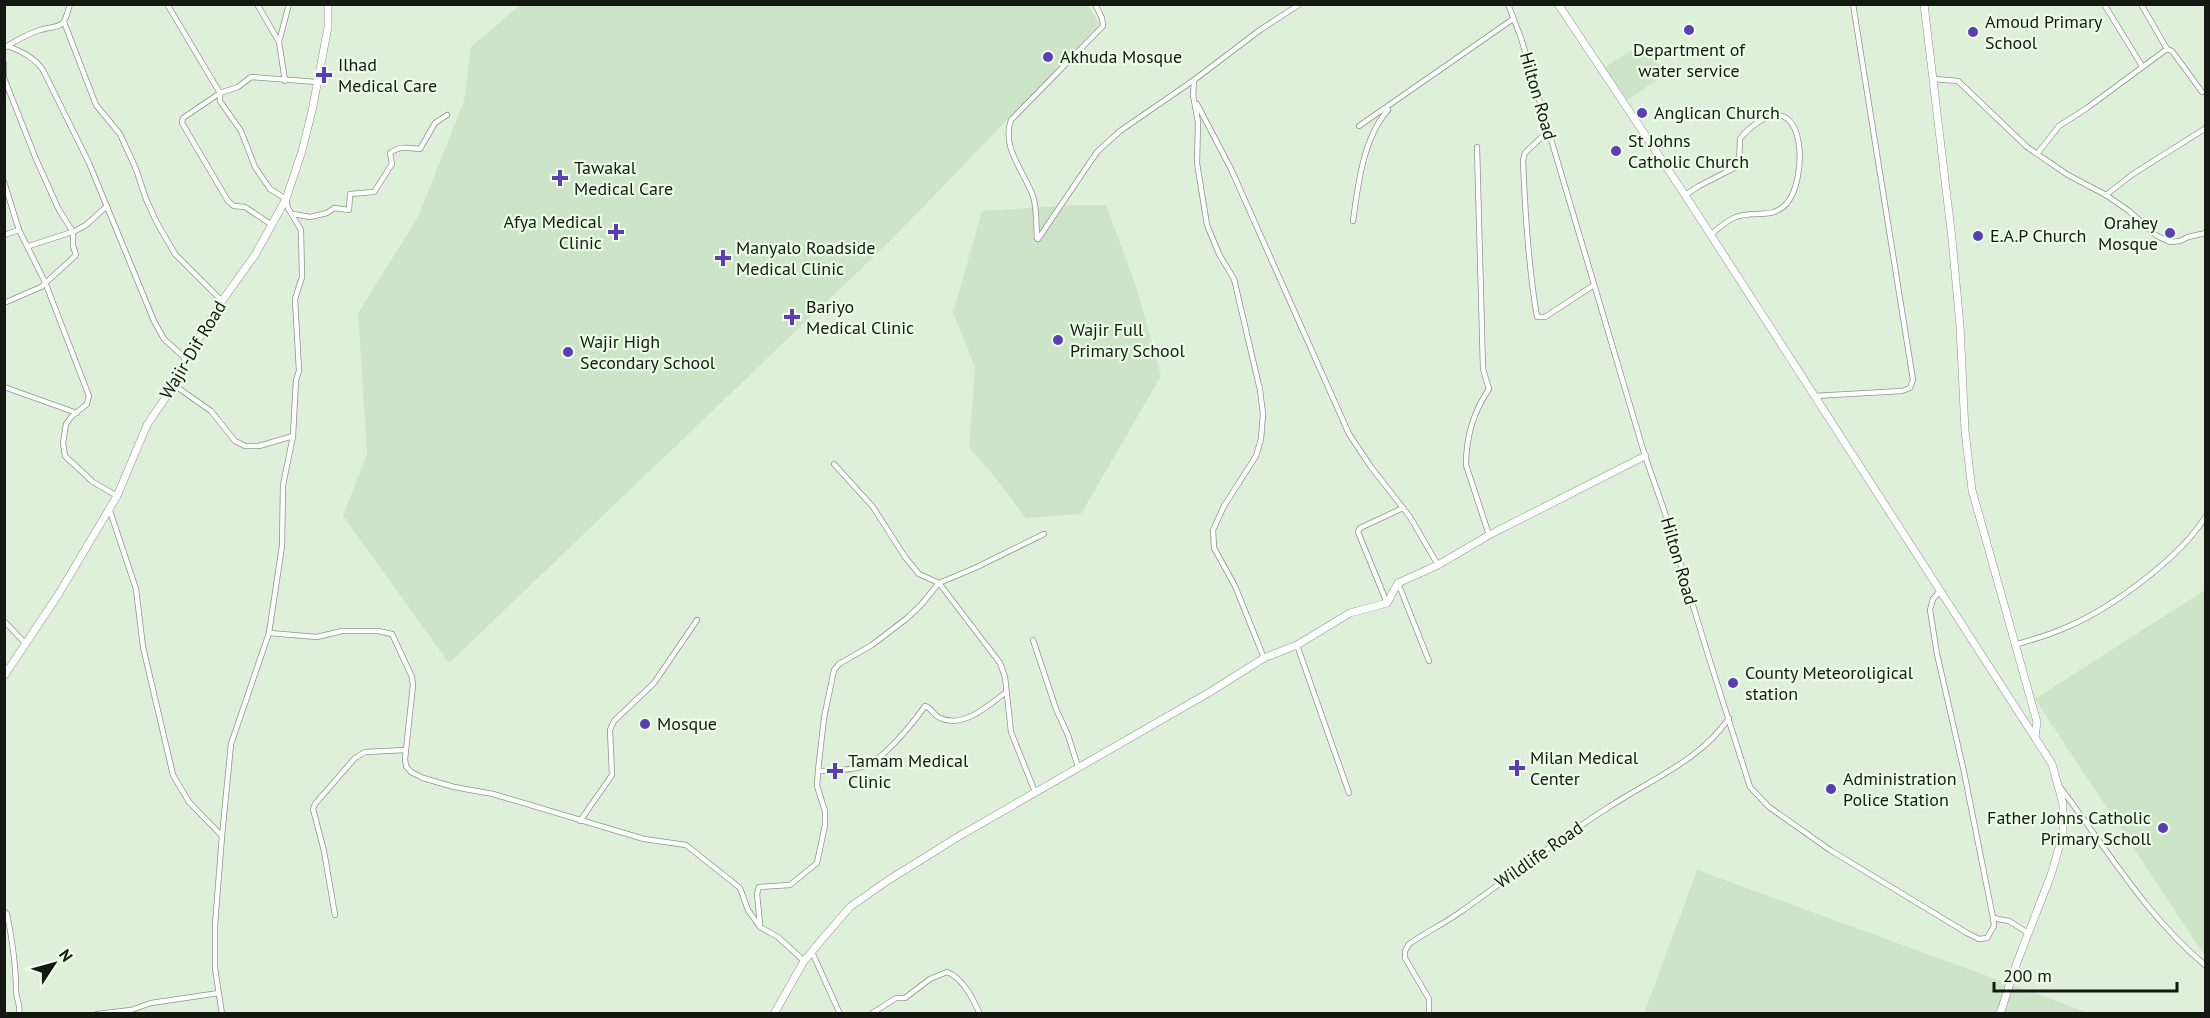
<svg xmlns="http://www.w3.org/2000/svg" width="2210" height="1018" viewBox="0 0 2210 1018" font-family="'PT Sans',sans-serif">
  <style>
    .built { fill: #cde4c8 }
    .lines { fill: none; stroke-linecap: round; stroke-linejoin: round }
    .street-casing { stroke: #889984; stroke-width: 6 }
    .secondary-casing { stroke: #889984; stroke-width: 8 }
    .street { stroke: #fff; stroke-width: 4.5 }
    .secondary { stroke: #fff; stroke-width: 7 }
    .poi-dot { fill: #5c3db5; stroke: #ebfde7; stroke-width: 2 }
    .labels { text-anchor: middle; stroke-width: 4.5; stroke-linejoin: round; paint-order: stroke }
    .poi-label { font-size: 18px; fill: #131911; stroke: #ebfde7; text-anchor: start }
    .street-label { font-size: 18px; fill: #131911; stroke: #ebfde7 }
  </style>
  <rect width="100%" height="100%" fill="#def0da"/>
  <g class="built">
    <polygon points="1087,4 1100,24 890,241 449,663 343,516 367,454 358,313 418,217 464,101 471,47 520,5"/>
    <polygon points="1647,48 1666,74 1627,100 1605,67 1634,49 1638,54"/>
    <polygon points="1075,205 1106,205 1137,289 1161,376 1081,514 1026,518 991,472 969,448 975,367 953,313 982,211"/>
    <polygon points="2205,590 2205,956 2035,699"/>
    <polygon points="1697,870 2089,1013 1644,1014"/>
  </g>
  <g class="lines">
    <defs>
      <g id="street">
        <polyline points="167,4 220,93 220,101 241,131 255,167 270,189 286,199 288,208 301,230 302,277 295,299 299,371 296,380 293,436 283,485 282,546 269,633 231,744 222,836"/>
        <polyline points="257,4 279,42 285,81"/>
        <polyline points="1508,4 1521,38 1645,456 1664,510 1709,658 1750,787 1769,807 1830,850 1967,933 1979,939 1987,938 1994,926 1993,918 2009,921 2028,933"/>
        <polyline points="2104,4 2142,66"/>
        <polyline points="2141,4 2167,49 2172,51 2202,92"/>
        <polyline points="64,22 96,105 120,134 136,169 146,199 157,223 175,254 222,301"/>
        <polyline points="279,42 289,4"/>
        <path d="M 8,46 C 22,52 34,57 43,70 L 89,163 L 154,321 L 164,339 L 186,359"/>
        <path d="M 4,48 C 15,41 28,34 40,30 C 63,24 63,30 70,4"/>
        <polyline points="4,64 4,75"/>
        <polyline points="4,78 36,159 59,210 73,232 73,246 76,255 41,287 4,303"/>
        <polyline points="1934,79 1958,81 2027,147 2068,175 2106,195 2129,211 2157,236 2170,242 2180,241 2188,237 2206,233"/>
        <polyline points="1193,95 1198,122 1197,163 1207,225 1219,254 1234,279 1260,390 1263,414 1261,439 1256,456 1224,506 1213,530 1214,548 1235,586 1264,658"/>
        <polyline points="1193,96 1194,80"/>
        <polyline points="1197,104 1231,169 1349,434 1371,467 1410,517 1438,565"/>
        <polyline points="1359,126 1513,19"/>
        <path d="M 1548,131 L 1525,153 L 1523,160 C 1525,213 1528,264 1537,317 L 1545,317 L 1594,285"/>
        <path d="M 1477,147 L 1483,369 L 1489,389 C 1474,411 1466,438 1466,465 L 1489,535"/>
        <polyline points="2037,154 2059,126 2087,108 2167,49"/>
        <polyline points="4,182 19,230 45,282 89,396 87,404 72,416 66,424 63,443 65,456 93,482 117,496"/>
        <path d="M 1685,195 L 1699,186 L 1736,167 L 1739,162 L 1740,139 C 1745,132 1752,126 1760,121 C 1807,92 1807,180 1787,203 C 1773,220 1753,210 1736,217 C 1727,220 1718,229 1710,235"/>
        <polyline points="2106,195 2133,174 2206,128"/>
        <path d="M 293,214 L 310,217 L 327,213 L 334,208 L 349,210 L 350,194 L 374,192 L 392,164 L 390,153 C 402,145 407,148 420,149 L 435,123 L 447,115"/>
        <path d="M 1353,221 C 1358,185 1363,138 1388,110"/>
        <polyline points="272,225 245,207 234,206 228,201 182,123 183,118 220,93 238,87 251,77 317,82"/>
        <polyline points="4,235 19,230"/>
        <path d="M 1037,238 C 1036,225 1037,208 1033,196 C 1024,171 1001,148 1011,120 L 1103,26 L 1102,18 L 1095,4"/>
        <polyline points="1038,239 1097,152 1120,131 1194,80 1260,30 1300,4"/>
        <polyline points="29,246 75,231 86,225 107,206"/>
        <polyline points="174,385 211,411 235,441 245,446 259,446 293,436"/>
        <polyline points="4,387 77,413"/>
        <polyline points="1814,396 1902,391 1910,388 1913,380 1853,4"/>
        <polyline points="834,464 873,507 905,557 919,574 939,583 1000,663 1005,677 1011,732 1035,792"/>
        <polyline points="109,508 136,589 143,647 173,775 189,802 222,836 215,925 215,968 222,1014"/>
        <polyline points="1398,583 1429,661"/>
        <polyline points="1940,591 1933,599 1930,610 1937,654 1964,772 1993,918"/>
        <polyline points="1387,603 1358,532 1360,528 1403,508"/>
        <polyline points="4,621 26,644"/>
        <polyline points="269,633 317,637 342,631 378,631 392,634 412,677 413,685 405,759 406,766 411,772 423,778 454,787 493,794 644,839 686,845 740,888 748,910 760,927 778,937 804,961"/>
        <polyline points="1033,640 1056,709 1068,735 1078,767"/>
        <polyline points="1297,645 1349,793"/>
        <path d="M 2014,645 C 2032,640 2050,635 2067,627 C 2112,608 2180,558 2206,516"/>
        <path d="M 818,771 C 833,770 851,771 865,766 C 883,760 914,722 925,706 C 932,708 933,715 940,718 C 963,729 989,705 1005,693"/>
        <path d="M 2060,787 C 2107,849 2146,916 2206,966"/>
        <polyline points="580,821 612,775 610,730 614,721 654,683 697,620"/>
        <path d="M 4,911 L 7,914 C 12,939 16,965 16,990 C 16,999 21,1005 19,1014"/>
        <polyline points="335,915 324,851 313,809 315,804 355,758 365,752 406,750"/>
        <polyline points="760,924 757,894 759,887 790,885 817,863 825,825 825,811 817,786 818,771 824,718 834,670 839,664 872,645 906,619 920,606 939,583 975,568 1044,534"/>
        <polyline points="812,952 840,1014"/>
        <polyline points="97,1014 131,1010 151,1003 219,993"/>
        <path d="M 871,1014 L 896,998 L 905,998 L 930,979 L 947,972 C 963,978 973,999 980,1014"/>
        <path d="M 1429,1014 L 1429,999 L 1405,958 L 1405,951 L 1409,944 C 1425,933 1443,924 1459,913 C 1509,878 1557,840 1609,807 C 1650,780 1701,760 1729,718"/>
      </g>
      <g id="secondary">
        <polyline points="1558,4 1685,195 2052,764 2063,804 2063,834 2051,875 2016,965 2000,1014"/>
        <polyline points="1924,4 1952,239 1960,326 1965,431 1972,490 2037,722 2035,737"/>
        <polyline points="4,676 58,595 117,496 147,425 174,385 186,359 222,301 255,255 286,199 302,151 312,111 328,27 328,4"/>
        <polyline points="774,1014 804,961 824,937 850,907 887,881 956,838 1210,692 1264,658 1297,645 1350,613 1387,603 1398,583 1438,565 1489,535 1645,456"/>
      </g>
    </defs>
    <use href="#street" class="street-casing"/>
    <use href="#secondary" class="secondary-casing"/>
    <use href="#street" class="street"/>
    <use href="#secondary" class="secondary"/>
  </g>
  <g class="poi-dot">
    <circle cx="1689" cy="30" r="6"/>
    <circle cx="1973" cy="32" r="6"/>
    <circle cx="1048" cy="57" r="6"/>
    <path d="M321 66h6v6h6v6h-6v6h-6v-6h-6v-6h6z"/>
    <circle cx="1642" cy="113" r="6"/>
    <circle cx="1616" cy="151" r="6"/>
    <path d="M557 169h6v6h6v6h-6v6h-6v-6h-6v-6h6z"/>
    <path d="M613 223h6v6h6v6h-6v6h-6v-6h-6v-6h6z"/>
    <circle cx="2170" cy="233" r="6"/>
    <circle cx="1978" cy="236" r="6"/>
    <path d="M720 249h6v6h6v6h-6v6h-6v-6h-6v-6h6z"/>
    <path d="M789 308h6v6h6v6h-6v6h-6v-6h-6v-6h6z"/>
    <circle cx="1058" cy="340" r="6"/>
    <circle cx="568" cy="352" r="6"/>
    <circle cx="1733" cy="683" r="6"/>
    <circle cx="645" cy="724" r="6"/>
    <path d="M1514 759h6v6h6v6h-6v6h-6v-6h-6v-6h6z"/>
    <path d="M832 762h6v6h6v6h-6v6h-6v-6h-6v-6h6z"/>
    <circle cx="1831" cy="789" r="6"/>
    <circle cx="2163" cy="828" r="6"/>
  </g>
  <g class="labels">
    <g class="poi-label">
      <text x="1985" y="28">Amoud Primary<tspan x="1985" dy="21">School</tspan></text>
      <text x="1689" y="56" text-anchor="middle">Department of<tspan x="1689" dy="21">water service</tspan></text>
      <text x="1060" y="63">Akhuda Mosque</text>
      <text x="338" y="71">Ilhad<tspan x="338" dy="21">Medical Care</tspan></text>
      <text x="1654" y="119">Anglican Church</text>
      <text x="1628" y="147">St Johns<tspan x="1628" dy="21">Catholic Church</tspan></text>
      <text x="574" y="174">Tawakal<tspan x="574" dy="21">Medical Care</tspan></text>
      <text x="602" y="228" text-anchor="end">Afya Medical<tspan x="602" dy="21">Clinic</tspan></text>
      <text x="2158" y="229" text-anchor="end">Orahey<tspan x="2158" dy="21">Mosque</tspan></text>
      <text x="1990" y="242">E.A.P Church</text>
      <text x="736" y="254">Manyalo Roadside<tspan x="736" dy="21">Medical Clinic</tspan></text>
      <text x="806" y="313">Bariyo<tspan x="806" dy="21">Medical Clinic</tspan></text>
      <text x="1070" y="336">Wajir Full<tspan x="1070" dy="21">Primary School</tspan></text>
      <text x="580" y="348">Wajir High<tspan x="580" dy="21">Secondary School</tspan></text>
      <text x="1745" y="679">County Meteoroligical<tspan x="1745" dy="21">station</tspan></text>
      <text x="657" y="730">Mosque</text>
      <text x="1530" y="764">Milan Medical<tspan x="1530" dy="21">Center</tspan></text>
      <text x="848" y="767">Tamam Medical<tspan x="848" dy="21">Clinic</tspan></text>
      <text x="1843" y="785">Administration<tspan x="1843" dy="21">Police Station</tspan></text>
      <text x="2151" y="824" text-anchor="end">Father Johns Catholic<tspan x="2151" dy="21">Primary Scholl</tspan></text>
    </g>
    <g class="street-label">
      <text transform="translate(1538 96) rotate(74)" y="6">Hilton Road</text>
      <text transform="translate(193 350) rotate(-59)" y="6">Wajir-Dif Road</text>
      <text transform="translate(1679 561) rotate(74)" y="6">Hilton Road</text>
      <text transform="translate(1539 855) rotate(-35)" y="6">Wildlife Road</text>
    </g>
  </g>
  <rect width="2210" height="1018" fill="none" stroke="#131911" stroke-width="12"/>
  <g transform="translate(54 964) rotate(54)" stroke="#ebfde7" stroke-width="4.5" paint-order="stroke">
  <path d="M0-4.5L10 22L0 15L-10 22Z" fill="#131911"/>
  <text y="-9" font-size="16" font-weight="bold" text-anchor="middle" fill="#131911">N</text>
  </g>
  <path d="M1994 982v9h183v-9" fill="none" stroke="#131911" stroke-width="3"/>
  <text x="2003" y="982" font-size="18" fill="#131911" stroke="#ebfde7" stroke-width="4.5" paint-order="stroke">200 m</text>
</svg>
